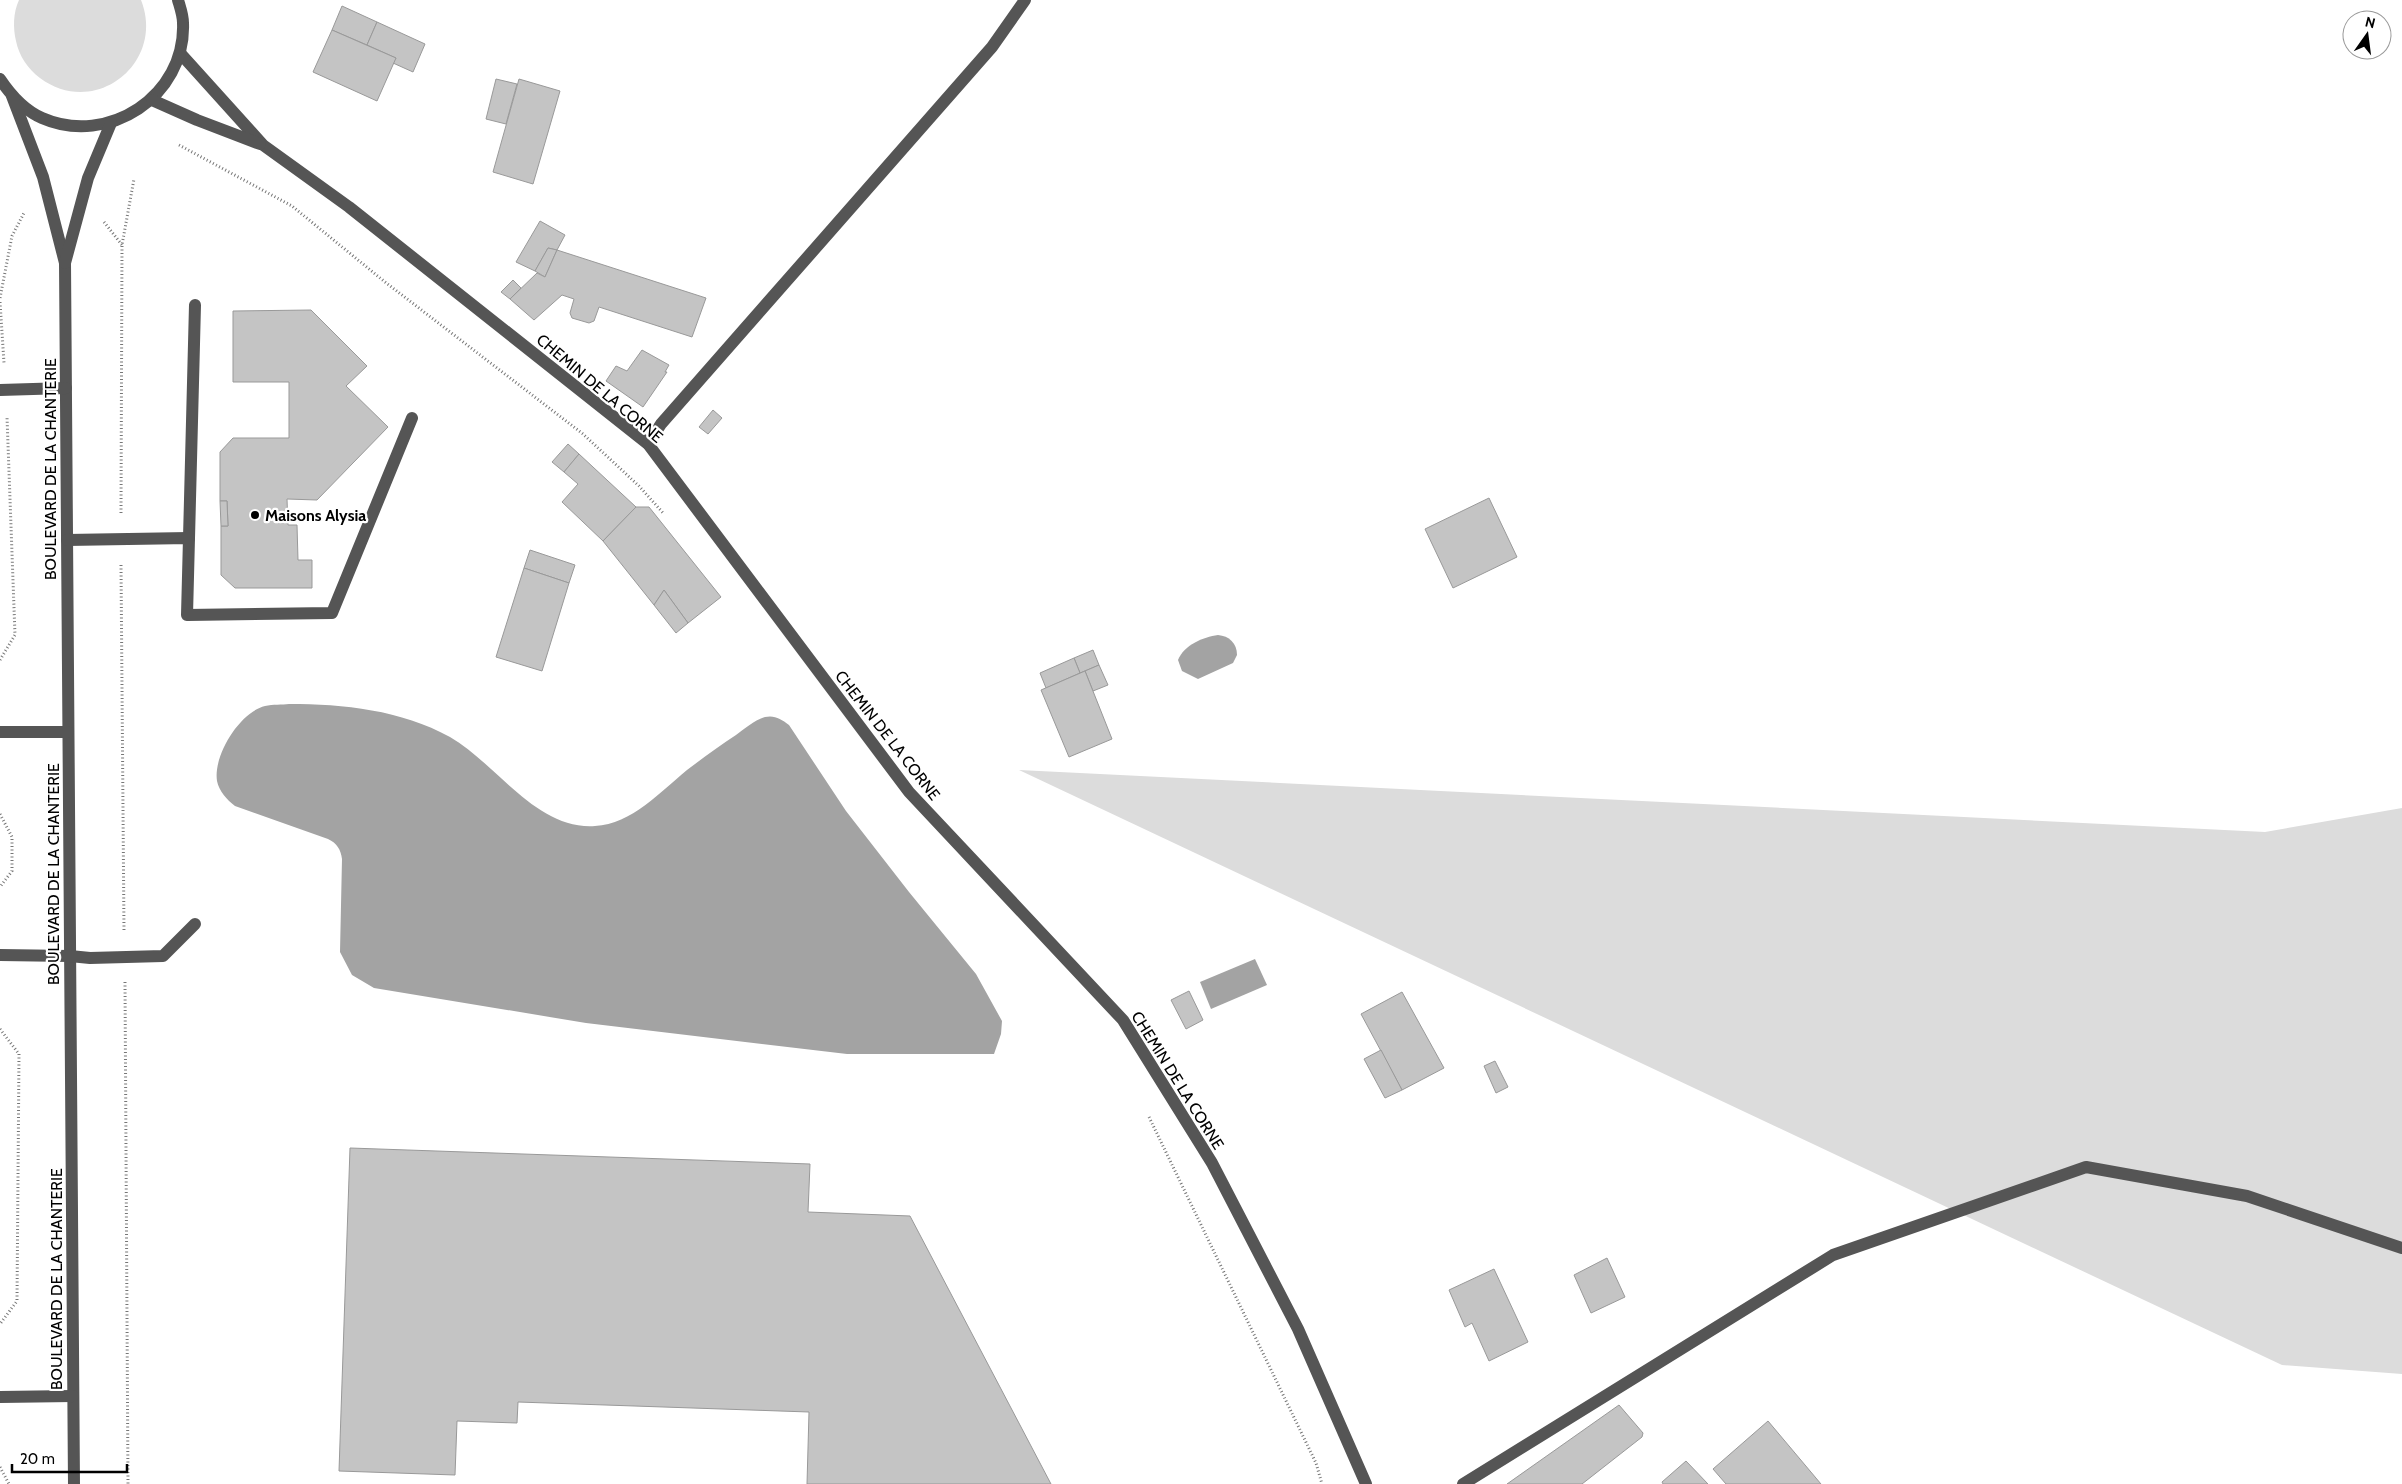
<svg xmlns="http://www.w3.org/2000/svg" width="2402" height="1484" viewBox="0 0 2402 1484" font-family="Cabin,sans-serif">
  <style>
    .green { fill: #dcdcdc }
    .water { fill: #a3a3a3 }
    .building { fill: #c4c4c4; stroke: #999 }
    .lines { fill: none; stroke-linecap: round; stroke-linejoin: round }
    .path { stroke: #777; stroke-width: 3; stroke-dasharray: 1 2.5; stroke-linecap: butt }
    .minor { stroke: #555; stroke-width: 12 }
    .poi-dot { fill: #000; stroke: #fff; stroke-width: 2 }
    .labels { text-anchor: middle; stroke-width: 4.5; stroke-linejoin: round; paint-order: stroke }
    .street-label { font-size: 16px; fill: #000; stroke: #fff }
    .poi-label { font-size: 16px; font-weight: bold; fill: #000; stroke: #fff; text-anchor: start }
  </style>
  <rect width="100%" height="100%" fill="#fff"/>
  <g class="green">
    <path d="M 19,0 L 141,0 C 166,63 95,119 40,78 C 28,69 19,56 16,41 C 13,28 13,13 19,0 Z"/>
    <polygon points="1019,770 2265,832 2402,808 2402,1374 2282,1365"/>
  </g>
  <g class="water">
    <path d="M 1218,635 C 1229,636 1237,643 1237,655 L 1233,663 L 1198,679 L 1182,671 L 1178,660 C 1184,645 1203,637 1218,635 Z"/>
    <path d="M 289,704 C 344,704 401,710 450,737 C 497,764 536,830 595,826 C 632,824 660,792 687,770 C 703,758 719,746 736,735 C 744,729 755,720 765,717 C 775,715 781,719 789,725 L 846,811 L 909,892 L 976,974 L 1002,1021 L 1001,1034 L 994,1054 L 847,1054 L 586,1023 L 374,988 L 352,975 L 340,952 L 342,859 C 341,850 337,843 328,839 L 235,806 C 227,800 219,791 217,781 C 213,755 240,712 265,706 C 273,704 282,705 289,704 Z"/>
    <polygon points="1255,959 1267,985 1211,1009 1200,982"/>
  </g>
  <g class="building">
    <polygon points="342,6 377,22 367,45 332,30"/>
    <polygon points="377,22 425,44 413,72 393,63 396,58 367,45"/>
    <polygon points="332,30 396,58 377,101 313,72"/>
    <polygon points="496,79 517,84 506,124 486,119"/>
    <polygon points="519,79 560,91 533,184 493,172"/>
    <polygon points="540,221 565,235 557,250 548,248 535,271 516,262"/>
    <polygon points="548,248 557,250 545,277 535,271"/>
    <polygon points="557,250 706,298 692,337 599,307 594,321 589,323 572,318 570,313 574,299 562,295 534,320 510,299 537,273 545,277"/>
    <polygon points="513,280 521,288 510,299 501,292"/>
    <polygon points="311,310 367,366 346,386 388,427 317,500 287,499 288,525 297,525 298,560 312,560 312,588 235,588 221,575 221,526 228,526 227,501 220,501 220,452 233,438 289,438 289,382 233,382 233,311"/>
    <polygon points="642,350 669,365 665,372 667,372 643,407 606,381 616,366 627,371"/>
    <polygon points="713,410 722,418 708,434 699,427"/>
    <polygon points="568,444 579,454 564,472 552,462"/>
    <polygon points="579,454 636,507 603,541 562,502 578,484 564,472"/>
    <polygon points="1489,498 1517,557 1453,588 1425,529"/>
    <polygon points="220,501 227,501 228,526 221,526"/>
    <polygon points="636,507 649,507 721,597 688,623 664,590 654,605 603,541"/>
    <polygon points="530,550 575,565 569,583 524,568"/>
    <polygon points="524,568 569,583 542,671 496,657"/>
    <polygon points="664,590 688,623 676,633 654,605"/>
    <polygon points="1093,650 1099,665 1080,673 1074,658"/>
    <polygon points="1074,658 1080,673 1046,688 1040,673"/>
    <polygon points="1099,665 1108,685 1093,691 1085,671"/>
    <polygon points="1085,671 1112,739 1069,757 1041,690"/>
    <polygon points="1189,991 1203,1020 1186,1029 1171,1000"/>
    <polygon points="1402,992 1444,1068 1402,1090 1361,1014"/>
    <polygon points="1381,1050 1402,1090 1385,1098 1364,1059"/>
    <polygon points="1495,1061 1508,1087 1496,1093 1484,1066"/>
    <polygon points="350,1148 810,1164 808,1212 910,1216 1051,1484 807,1484 809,1412 518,1402 517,1423 457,1421 455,1475 339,1471"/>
    <polygon points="1607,1258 1625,1297 1591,1313 1574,1275"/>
    <polygon points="1494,1269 1528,1342 1489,1361 1472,1323 1465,1327 1449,1290"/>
    <polygon points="1619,1405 1643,1433 1642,1437 1582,1484 1507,1484"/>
    <polygon points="1768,1421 1821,1484 1726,1484 1713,1469"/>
    <polygon points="1686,1461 1708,1484 1663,1484 1662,1482"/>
  </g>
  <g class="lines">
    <g class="path">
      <polyline points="179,145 292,206 385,282 583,434 639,486 664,514"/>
      <polyline points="104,222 122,245"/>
      <polyline points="0,298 12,236 24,213"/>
      <polyline points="0,302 4,363"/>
      <polyline points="121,513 122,245 134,179"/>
      <polyline points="121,565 124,931"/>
      <polyline points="0,660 15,635 7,417"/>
      <polyline points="0,814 12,837 12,871 0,887"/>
      <polyline points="125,982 128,1484"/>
      <polyline points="0,1029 19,1054 17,1301 0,1324"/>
      <polyline points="1149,1117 1316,1463 1322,1484"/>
      <polyline points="0,1467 9,1484"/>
    </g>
    <g class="minor">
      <polyline points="180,53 263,145 349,207 648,444 909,792 1123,1020 1212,1163 1298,1329 1366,1484"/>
      <path d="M 0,79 C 10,94 24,110 42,118 C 108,147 186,96 183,23 C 183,15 180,7 178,0"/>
      <polyline points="12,96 43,177 65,263 74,1484"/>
      <polyline points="152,100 197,120 260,144"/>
      <polyline points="65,263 88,178 111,123"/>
      <polyline points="0,390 66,388"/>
      <polyline points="648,444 661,424 992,47 1025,0"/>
      <polyline points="189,538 195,305"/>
      <polyline points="67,540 189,538 187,615 332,613 412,418"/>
      <polyline points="0,732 68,732"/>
      <polyline points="0,955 70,956 90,958 163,956 195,924"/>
      <polyline points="0,1397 73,1396"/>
      <polyline points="1463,1484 1833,1255 2086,1167 2247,1196 2402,1248"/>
    </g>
  </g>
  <circle class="poi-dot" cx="255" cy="515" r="5"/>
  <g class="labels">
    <g class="street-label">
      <text transform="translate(600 388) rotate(40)" y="6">CHEMIN DE LA CORNE</text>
      <text transform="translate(50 469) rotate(-90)" y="6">BOULEVARD DE LA CHANTERIE</text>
      <text transform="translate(888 735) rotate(52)" y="6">CHEMIN DE LA CORNE</text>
      <text transform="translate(53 874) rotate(-90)" y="6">BOULEVARD DE LA CHANTERIE</text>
      <text transform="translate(1178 1080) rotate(58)" y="6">CHEMIN DE LA CORNE</text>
      <text transform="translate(56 1279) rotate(-90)" y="6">BOULEVARD DE LA CHANTERIE</text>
    </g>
    <g class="poi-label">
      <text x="265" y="521">Maisons Alysia</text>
    </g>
  </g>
  <g transform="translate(2367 35) rotate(14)"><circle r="24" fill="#ffffff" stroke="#999999"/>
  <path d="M0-4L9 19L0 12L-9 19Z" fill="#000000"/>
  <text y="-8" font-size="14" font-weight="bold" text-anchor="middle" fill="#000000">N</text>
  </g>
  <path d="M12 1464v8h115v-8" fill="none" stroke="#000000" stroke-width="2.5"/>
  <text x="20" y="1464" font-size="15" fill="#000000" stroke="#ffffff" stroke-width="4" paint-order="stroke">20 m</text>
</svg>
